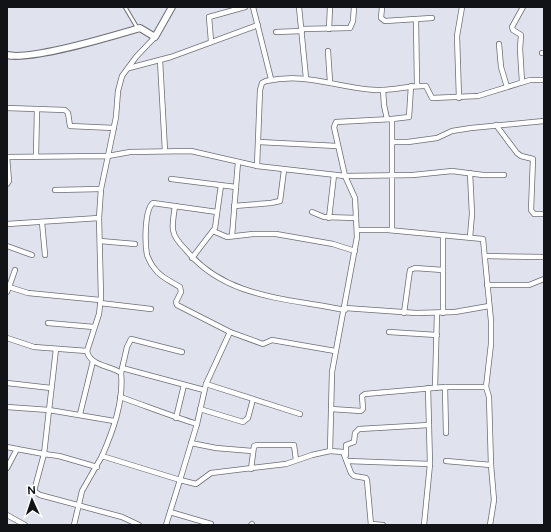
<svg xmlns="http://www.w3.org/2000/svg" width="551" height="532" viewBox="0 0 551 532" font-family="Figtree,sans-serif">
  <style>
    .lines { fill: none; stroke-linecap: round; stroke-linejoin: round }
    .service-casing { stroke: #6c6e77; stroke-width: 4.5 }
    .minor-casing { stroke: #6c6e77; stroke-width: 6 }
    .tertiary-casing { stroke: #6c6e77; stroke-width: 8 }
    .service { stroke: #fff; stroke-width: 2.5 }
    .minor { stroke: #fff; stroke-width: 4.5 }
    .tertiary { stroke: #fff; stroke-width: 6 }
  </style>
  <rect width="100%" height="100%" fill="#e0e3ed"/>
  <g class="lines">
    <defs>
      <polyline id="service" points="125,7 138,29"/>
      <g id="minor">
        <polyline points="253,7 271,79"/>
        <polyline points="299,7 306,78"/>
        <polyline points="382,7 381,18 385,21 432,18"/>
        <polyline points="416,20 417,85"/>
        <polyline points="302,29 350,28 353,21 354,7"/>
        <polyline points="329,29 330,7"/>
        <polyline points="276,32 302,31"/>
        <polyline points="155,37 136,57 122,76 118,91 116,117 108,156 130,152 191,151 257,166 345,176 355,198 357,237 332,372 330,451 312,455 286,464 211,473 196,484 180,480 166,525"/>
        <polyline points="211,41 209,17 245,7"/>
        <polyline points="499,44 501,67 507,87"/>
        <polyline points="328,51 330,82"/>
        <polyline points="542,53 544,53"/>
        <polyline points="160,60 165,151"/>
        <polyline points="129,68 171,57 258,25"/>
        <polyline points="522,82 520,49 521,35 513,30 512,27 523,7"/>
        <polyline points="383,90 384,105 387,119"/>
        <polyline points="459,98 457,36 462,7"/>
        <polyline points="7,108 65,110 68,113 70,126 114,128"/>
        <polyline points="392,119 409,117 411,86"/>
        <polyline points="496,125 517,153 521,156 533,159 531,210 534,214 544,214"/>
        <polyline points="259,142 337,146"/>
        <polyline points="393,142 408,142 437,138 452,131 471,128 544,121"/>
        <polyline points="36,156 37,109"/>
        <polyline points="7,157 108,156 101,189 99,218"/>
        <polyline points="7,157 9,181 7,184"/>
        <path d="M 257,166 L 260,90 L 262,83 L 266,81 C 309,72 335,88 376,90 C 393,91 409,85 426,86 L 432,98 L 478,96 L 530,80 L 544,80"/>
        <polyline points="470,173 472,214 470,237"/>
        <polyline points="171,179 236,187"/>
        <polyline points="55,190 101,189"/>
        <path d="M 175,206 C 174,214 172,222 173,230 C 174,238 181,245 186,250 C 226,299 288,298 345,310"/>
        <polyline points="234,206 271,203 280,201 284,170"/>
        <path d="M 217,212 L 153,203 C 144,210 145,245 147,255 C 149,260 151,265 155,269 C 160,277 172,282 180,287 L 181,292 L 176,302 L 177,305 L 230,332"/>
        <polyline points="312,212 324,217 356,218"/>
        <polyline points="329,218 334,175"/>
        <polyline points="42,222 45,255"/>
        <path d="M 7,224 L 99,218 L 101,297 L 99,314 L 87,351 C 90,366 109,365 121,373 C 124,401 113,431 102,456 L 180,480 L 197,424 L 206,384 L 230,332 L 263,344 L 272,340 L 335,351"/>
        <polyline points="357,230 388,230 483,239 491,321 491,344 486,387 489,397 491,465 494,500 490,525"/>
        <polyline points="392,230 392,119 336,122 334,127 345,176 413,175 452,171 483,175 504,175"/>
        <polyline points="213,231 227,237 253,234 276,234 333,244 355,251"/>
        <polyline points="232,236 238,162"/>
        <polyline points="443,236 443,313"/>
        <polyline points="100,241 135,244"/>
        <polyline points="7,246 32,255"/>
        <polyline points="485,256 544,257"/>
        <polyline points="192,258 215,228 221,185"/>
        <polyline points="487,285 529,285 544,279"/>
        <polyline points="9,287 15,270"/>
        <polyline points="7,292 9,287 28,293 100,300"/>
        <polyline points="100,303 151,309"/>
        <polyline points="345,308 416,313 455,312 489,306"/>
        <polyline points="404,313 410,270 415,268 443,270"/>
        <polyline points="48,323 94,327"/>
        <polyline points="389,332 437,335"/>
        <polyline points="7,338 34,347 87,351"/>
        <polyline points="122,368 204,390"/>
        <polyline points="121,373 127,347 131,339 182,352"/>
        <polyline points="7,383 51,388"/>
        <polyline points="206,384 300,414"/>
        <polyline points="445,387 486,387"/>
        <polyline points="435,388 437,313"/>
        <path d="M 120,397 C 146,406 171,416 197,424"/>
        <polyline points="7,407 49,410 114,421"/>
        <polyline points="200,409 243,422 248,418 253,399"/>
        <polyline points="331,409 361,411 363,409 362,396 365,394 445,387 446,433"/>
        <polyline points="80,414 93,361"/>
        <polyline points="176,418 184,385"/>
        <polyline points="191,443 216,448 252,451"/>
        <polyline points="7,447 17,449"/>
        <polyline points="330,451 343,452 351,473 354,476 366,478 367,480 371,525"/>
        <polyline points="346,455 346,445 354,442 355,433 359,429 429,425"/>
        <polyline points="347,461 430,464"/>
        <polyline points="446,461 491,465"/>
        <polyline points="97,467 59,456 44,454 34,491 40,495 122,517 139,525"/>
        <polyline points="7,468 17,449 44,454 56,349"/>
        <polyline points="251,469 254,446 257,445 294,445 296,460"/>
        <polyline points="170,512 211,524"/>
        <polyline points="7,515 25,525"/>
        <polyline points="371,524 383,525"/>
        <polyline points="74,525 82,491 102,456"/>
        <polyline points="251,525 252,524"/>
        <polyline points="424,525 430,464 428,388"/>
      </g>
      <path id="tertiary" d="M 7,55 C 31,61 113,36 140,28 L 155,37 L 172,7"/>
    </defs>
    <use href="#service" class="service-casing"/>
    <use href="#minor" class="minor-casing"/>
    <use href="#tertiary" class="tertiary-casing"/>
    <use href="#service" class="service"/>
    <use href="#minor" class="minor"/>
    <use href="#tertiary" class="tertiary"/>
  </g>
  <rect width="551" height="532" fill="none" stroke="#121317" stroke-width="16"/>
  <g transform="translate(32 500) rotate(357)" stroke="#ffffff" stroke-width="3" paint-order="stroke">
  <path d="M0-3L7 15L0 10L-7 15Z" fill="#121317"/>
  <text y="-6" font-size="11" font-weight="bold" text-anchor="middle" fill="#121317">N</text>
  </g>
</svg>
